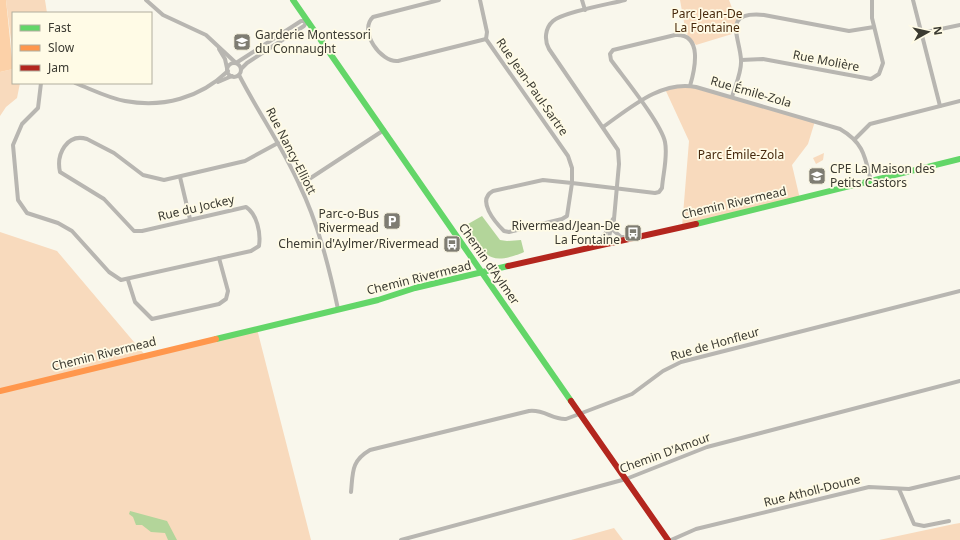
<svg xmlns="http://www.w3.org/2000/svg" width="960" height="540" viewBox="0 0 960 540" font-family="'Noto Sans',sans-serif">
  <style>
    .green { fill: #f8dabd }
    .forest { fill: #fcd1a8 }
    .water { fill: #b3d59a }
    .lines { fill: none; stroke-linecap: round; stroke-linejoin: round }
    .street { stroke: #b8b6b1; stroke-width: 4 }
    .fast { stroke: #63d668; stroke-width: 6 }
    .slow { stroke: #ff974d; stroke-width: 6 }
    .jam { stroke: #b3261e; stroke-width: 6 }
    .labels { text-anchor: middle; stroke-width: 3.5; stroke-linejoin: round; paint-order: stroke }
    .park-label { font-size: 12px; fill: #482a0d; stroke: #fffbe6 }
    .poi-label { font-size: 12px; fill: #3b3a31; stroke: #fffbe6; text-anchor: end }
    .street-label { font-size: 12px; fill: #3b3a31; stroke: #fffbe6 }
  </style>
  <rect width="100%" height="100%" fill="#f9f7ec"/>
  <g class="green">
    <polygon points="6,0 45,0 47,13 13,13 13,57"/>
    <polygon points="680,0 729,0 737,21 732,28 732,34 696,45 686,33"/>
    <polygon points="13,69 13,83 20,83 17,98 6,107 0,116 0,72"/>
    <polygon points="690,86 815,121 808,144 792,165 800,199 682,227 689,141 665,89"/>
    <polygon points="824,153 823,160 816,164 813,158"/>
    <polygon points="0,232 57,251 145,355 257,329 311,540 0,540"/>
    <polygon points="960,523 960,540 879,540 954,524"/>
    <polygon points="614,528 623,540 571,540"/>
  </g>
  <polygon class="forest" points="0,0 6,0 13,69 0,72"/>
  <g class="water">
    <path d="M 482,216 L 500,240 L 507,241 L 521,240 L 524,252 L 522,253 C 488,266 485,255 467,229 L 468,224 Z"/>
    <polygon points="130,511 167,521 177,540 168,540 165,533 151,532 142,525 136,525 133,517 129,514"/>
  </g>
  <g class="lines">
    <g class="street">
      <polyline points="146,0 163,15 206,35 236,63"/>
      <path d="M 439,0 L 373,17 C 358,31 381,63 398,61 L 486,39"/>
      <path d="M 480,0 L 487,32 L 486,39 L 568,156 L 572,168 L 572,183 L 655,193 L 659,192 L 662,188 C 663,174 668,156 665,142 C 661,123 624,78 611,60 L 610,54 L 613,50 L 675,35 C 703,33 695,69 690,86"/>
      <polyline points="582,0 585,10"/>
      <path d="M 625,0 C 610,4 563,12 553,21 C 545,28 544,40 549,49 L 618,150 L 619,164 L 613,230 L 621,237 L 629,237"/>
      <polyline points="913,0 940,106"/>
      <polyline points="922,33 960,25"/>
      <polyline points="219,49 225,59 227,68"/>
      <polyline points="741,60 763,59 871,79 879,74 883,63 872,18 872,0"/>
      <polyline points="236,63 301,21 307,21"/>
      <circle cx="234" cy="70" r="7"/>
      <polyline points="241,69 247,63 304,26 307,21"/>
      <path d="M 239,75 C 258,112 282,146 299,184 C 318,223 329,267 338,309"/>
      <polyline points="218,82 232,76"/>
      <path d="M 41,83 L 38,108 L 22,124 L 13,145 L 18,200 L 27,213 L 58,223 L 72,231 L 109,272 L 121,280 L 251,251 L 259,246 C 261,233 257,214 246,207 L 142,231 L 134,231 L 104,199 L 60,172 C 56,154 67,133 87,139 L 114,153 L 143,175 L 164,180 L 245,161 L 278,143"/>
      <path d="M 75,83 C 91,89 108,98 125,101 C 163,108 200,98 228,71"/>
      <path d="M 732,97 C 735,86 742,72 741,60 C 740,37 721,11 764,15 L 849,31 L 874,27"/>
      <path d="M 603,127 C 630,108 661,80 696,87 L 840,129 C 864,143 865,157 871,181"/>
      <polyline points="855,139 870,124 960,101"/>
      <polyline points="180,177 190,219"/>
      <path d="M 543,180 L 572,183 L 567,216 L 562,219 L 509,232 L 504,231 C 495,222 476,200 493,191 Z"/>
      <polyline points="300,185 384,130"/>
      <polyline points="607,244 611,229"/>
      <path d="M 591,245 C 603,241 608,229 613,219"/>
      <polyline points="128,280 135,302 152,319 219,304 226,299 228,291 219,258"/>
      <polyline points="899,489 914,524 924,526 949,521"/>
      <path d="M 351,492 C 353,472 351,461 370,450 L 529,411 C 544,409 553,420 566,419 L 632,394 L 663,371 L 681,362 L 960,291"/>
      <polyline points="401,540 626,479 707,447 960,381"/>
      <polyline points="671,540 696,529 869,487 909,489 960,477"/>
    </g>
    <g class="fast">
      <polyline points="293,0 571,401"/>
      <polyline points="696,224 960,159"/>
      <polyline points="216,339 378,300 415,288 508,266"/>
    </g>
    <polyline class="slow" points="0,391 216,339"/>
    <g class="jam">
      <polyline points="508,266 696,224"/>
      <polyline points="571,401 668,540"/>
    </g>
  </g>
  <defs>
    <symbol id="school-square" viewBox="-11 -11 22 22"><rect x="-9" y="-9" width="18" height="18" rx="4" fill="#7e7c72" stroke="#fffbe6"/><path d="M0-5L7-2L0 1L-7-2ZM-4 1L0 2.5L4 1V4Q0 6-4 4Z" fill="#fff"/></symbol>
    <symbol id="parking-square" viewBox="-11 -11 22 22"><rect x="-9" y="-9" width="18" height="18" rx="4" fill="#7e7c72" stroke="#fffbe6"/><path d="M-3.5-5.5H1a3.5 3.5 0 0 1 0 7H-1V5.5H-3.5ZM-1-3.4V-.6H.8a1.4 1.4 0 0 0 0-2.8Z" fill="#fff"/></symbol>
    <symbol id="bus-square" viewBox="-11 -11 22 22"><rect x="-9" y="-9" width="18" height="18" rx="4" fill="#7e7c72" stroke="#fffbe6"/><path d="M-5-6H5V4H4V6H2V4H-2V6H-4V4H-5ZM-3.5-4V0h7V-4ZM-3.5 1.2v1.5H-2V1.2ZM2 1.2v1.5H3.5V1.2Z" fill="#fff"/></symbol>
  </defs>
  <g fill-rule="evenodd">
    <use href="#school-square" x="232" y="32" width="20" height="20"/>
    <use href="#school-square" x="807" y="166" width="20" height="20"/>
    <use href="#parking-square" x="382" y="211" width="20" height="20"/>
    <use href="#bus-square" x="623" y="223" width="20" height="20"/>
    <use href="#bus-square" x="442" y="234" width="20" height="20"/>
  </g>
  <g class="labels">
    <g class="park-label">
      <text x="707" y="18">Parc Jean-De<tspan x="707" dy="14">La Fontaine</tspan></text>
      <text x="741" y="159">Parc Émile-Zola</text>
    </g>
    <g class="poi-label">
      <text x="255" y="39" text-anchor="start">Garderie Montessori<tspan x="255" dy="14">du Connaught</tspan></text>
      <text x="830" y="173" text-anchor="start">CPE La Maison des<tspan x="830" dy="14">Petits Castors</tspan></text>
      <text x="379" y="218">Parc-o-Bus<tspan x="379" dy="14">Rivermead</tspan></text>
      <text x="620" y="230">Rivermead/Jean-De<tspan x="620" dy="14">La Fontaine</tspan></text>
      <text x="439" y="248">Chemin d'Aylmer/Rivermead</text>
    </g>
    <g class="street-label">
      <text transform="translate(826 61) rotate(11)" y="4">Rue Molière</text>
      <text transform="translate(532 87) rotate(55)" y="4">Rue Jean-Paul-Sartre</text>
      <text transform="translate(751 92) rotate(16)" y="4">Rue Émile-Zola</text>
      <text transform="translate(291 151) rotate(63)" y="4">Rue Nancy-Elliott</text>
      <text transform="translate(734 203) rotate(-13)" y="4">Chemin Rivermead</text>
      <text transform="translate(196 208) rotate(-13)" y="4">Rue du Jockey</text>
      <text transform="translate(489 264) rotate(55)" y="4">Chemin d'Aylmer</text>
      <text transform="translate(419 278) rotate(-14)" y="4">Chemin Rivermead</text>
      <text transform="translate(715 344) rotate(-16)" y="4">Rue de Honfleur</text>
      <text transform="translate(104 354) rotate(-14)" y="4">Chemin Rivermead</text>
      <text transform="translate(665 453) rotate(-20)" y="4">Chemin D'Amour</text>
      <text transform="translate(812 491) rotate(-14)" y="4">Rue Atholl-Doune</text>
    </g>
  </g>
  <rect x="12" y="12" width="140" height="72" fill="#fffbe6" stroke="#b1ae9e"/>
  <rect x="20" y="25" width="20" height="6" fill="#63d668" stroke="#b1ae9e"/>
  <text x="48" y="32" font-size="12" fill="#3b3a31">Fast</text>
  <rect x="20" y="45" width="20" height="6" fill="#ff974d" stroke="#b1ae9e"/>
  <text x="48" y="52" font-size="12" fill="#3b3a31">Slow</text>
  <rect x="20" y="65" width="20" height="6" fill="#b3261e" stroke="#b1ae9e"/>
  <text x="48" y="72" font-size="12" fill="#3b3a31">Jam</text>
  <g transform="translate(928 32) rotate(82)" stroke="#fffbe6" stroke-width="3" paint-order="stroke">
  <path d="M0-3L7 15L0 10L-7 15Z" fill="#3b3a31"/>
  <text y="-6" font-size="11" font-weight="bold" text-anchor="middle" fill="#3b3a31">N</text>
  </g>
</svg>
